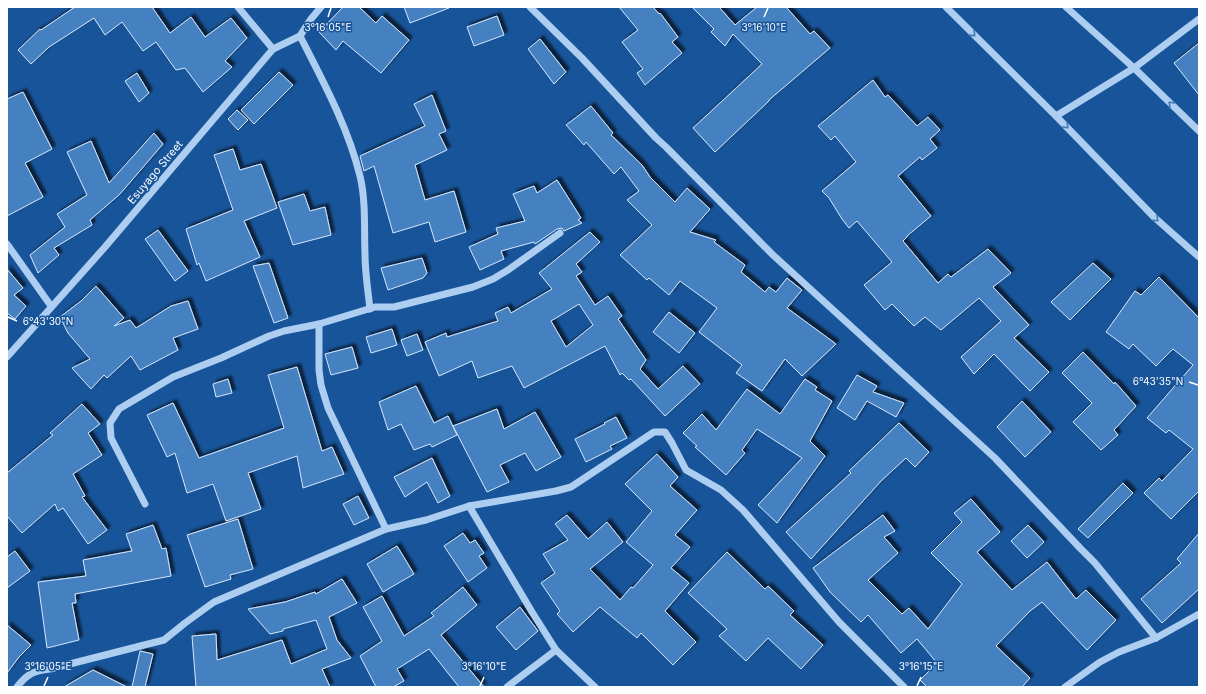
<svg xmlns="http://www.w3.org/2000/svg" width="1206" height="694" viewBox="0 0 1206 694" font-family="Inter,sans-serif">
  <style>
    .building { fill: #4581c1; stroke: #d4e7fc; fill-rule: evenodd; filter: url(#shadow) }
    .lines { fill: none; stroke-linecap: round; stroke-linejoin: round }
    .minor { stroke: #adcef1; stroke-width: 7 }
    .oneway { stroke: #4579b3 }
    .ticks { fill: none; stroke: #fff; stroke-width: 1.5 }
    .labels { text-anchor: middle; stroke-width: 3; stroke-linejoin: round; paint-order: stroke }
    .street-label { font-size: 11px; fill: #fff; stroke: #185499 }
    .ticks-label { font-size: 10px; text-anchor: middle; fill: #fff; stroke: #185499; stroke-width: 3; stroke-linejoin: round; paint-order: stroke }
  </style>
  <defs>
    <filter id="shadow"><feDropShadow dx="3.5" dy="-3.5" stdDeviation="1" flood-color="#0009"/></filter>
  </defs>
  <rect width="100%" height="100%" fill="#185499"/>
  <g class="building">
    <polygon points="75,7 152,7 170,33 191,17 205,37 231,18 247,38 225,61 232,67 203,92 185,68 176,70 156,42 143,51 122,22 105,35 94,18 49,47 31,64 18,50 40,29 41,30"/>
    <polygon points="343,7 359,7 376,23 382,16 409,40 381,73 343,41 336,50 319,32"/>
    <polygon points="404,7 449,7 449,8 410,23"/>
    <polygon points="619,7 653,7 659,14 660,13 678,37 672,42 682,53 645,85 637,73 643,69 622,42 638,30"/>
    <polygon points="692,7 719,7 735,25 757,7 786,7 810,34 814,31 830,48 769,100 769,101 715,152 693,128 762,64 733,34 725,46 711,32 714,29"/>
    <polygon points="497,16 504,35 474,46 467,27"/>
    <polygon points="540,39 566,72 554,84 528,49"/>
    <polygon points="1199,43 1199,95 1174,63"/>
    <polygon points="279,72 293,85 254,124 241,110"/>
    <polygon points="137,73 149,93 139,102 125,81"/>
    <polygon points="873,80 885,97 888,95 917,126 928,117 940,130 930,139 937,148 922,160 920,157 898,176 931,216 907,236 907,237 903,241 938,283 948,274 951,277 988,249 1011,273 993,287 1029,325 1014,338 1049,372 1030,391 994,354 974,374 961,357 1001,321 979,298 941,330 925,317 914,326 892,304 885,310 864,285 892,262 857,221 849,228 842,219 829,198 822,191 856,162 835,136 831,140 818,126"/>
    <polygon points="23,92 52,149 25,163 43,197 7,216 7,99"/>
    <polygon points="432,95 446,131 439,134 447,150 415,165 425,200 454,191 466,232 435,242 429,222 393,233 374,166 364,171 360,156 425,126 414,104"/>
    <polygon points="591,106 613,133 611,135 642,165 650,177 675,202 687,188 710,209 690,232 716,240 714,242 745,265 741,272 765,292 769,287 776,292 787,278 802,290 787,308 836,344 802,376 785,359 762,391 736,373 742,365 699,332 717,308 680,281 669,295 649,278 647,280 620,255 652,225 627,200 639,191 621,167 614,174 586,142 584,145 566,125"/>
    <polygon points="237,110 248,120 238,130 228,119"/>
    <polygon points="154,133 163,144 120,194 90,220 92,225 54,248 59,255 38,273 30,255 65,227 57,214 87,195 67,152 91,141 109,183"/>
    <polygon points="233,149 240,170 261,164 277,208 244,221 260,257 206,281 199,263 197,265 186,229 233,210 214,155"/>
    <polygon points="557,180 581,218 578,220 582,223 564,231 562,228 557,229 535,244 534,242 501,251 504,259 480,270 469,247 498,234 496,228 525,221 513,194 534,186 537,193"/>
    <polygon points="304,194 310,211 325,207 331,235 293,245 278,202"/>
    <polygon points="158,230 188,271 175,281 145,239"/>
    <path d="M 590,232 L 600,242 L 576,264 L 582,272 L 576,276 L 595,305 L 608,296 L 622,316 L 618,319 L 646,360 L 640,369 L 658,389 L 683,366 L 700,384 L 665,416 L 631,379 L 629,380 L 622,373 L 620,375 L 605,346 L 524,388 L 512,366 L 478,378 L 472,361 L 439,376 L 425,342 L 446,333 L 447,337 L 498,321 L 495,313 L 508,307 L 511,313 L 552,289 L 539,273 ZM 579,304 L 593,325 L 566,347 L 551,321 Z"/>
    <polygon points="422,258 427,273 423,278 388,290 381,268"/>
    <polygon points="269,263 288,318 274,323 253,266"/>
    <polygon points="1093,263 1111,279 1070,320 1051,302"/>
    <polygon points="7,269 23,288 14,295 26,306 15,319 7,313"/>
    <polygon points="1159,277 1199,318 1199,491 1171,519 1144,493 1159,478 1162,481 1193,449 1169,430 1166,433 1147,418 1193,365 1173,349 1156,366 1133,344 1129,349 1106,332 1135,291 1141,295"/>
    <polygon points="96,286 124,318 114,326 130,320 136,328 171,306 188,301 198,329 173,338 178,350 140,370 131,356 107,378 104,375 91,389 72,368 90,359 68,333 60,317 81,301"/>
    <polygon points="669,312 695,333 679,353 653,332"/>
    <polygon points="392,329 397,345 371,353 366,337"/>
    <polygon points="417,334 423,350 407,356 401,340"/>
    <polygon points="352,347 358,368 331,375 325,354"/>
    <polygon points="1083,352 1114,384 1115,382 1136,406 1114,430 1118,435 1101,450 1073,422 1092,403 1062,373"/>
    <polygon points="297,367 322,451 332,447 344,474 303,488 297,456 248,473 261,509 226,521 213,484 187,493 175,453 167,457 147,415 173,403 199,458 284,428 268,375"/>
    <polygon points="857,375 877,386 873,392 904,403 896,417 867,401 855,420 837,408"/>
    <polygon points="228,379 232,393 216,397 213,384"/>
    <polygon points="805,379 817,387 815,390 832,401 810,441 825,456 777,523 758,505 802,458 757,429 742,450 745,453 726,475 695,447 697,446 683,433 702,414 716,430 747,389 780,414"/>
    <polygon points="416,386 434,423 448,416 457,435 432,447 430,444 414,450 401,424 388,430 379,402"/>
    <polygon points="1022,401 1051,432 1025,457 997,427"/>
    <polygon points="82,404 100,424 88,433 102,455 73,474 85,496 82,497 107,530 88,544 63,508 58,511 55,504 22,533 7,516 7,473 53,435 50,433"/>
    <polygon points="497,409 504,429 535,412 561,457 536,471 525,453 500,465 509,482 487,492 453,426"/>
    <polygon points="616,417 627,438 610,446 612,449 586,462 575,439 605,424 604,423"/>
    <polygon points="899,423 929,452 915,467 906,458 881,481 811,559 786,532 851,473 849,471"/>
    <polygon points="657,454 678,477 670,486 697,510 675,535 690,547 671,568 689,583 665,611 696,642 673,665 641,633 637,638 600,607 573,632 557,614 560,611 541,583 555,573 543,554 568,540 555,524 567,515 588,539 607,522 623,542 590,569 620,600 631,587 633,588 653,565 626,542 652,511 625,484"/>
    <polygon points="432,458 450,496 438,503 427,482 405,497 394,477"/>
    <polygon points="1123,483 1133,493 1088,538 1078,529"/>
    <polygon points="358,496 369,518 354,525 343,504"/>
    <polygon points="971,499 1000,532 977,552 1012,590 1047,562 1076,599 1086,590 1116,620 1087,650 1042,602 1030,611 996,646 1030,678 1022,687 927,687 920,680 937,663 917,639 901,653 868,615 861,622 830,592 813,568 883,515 895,531 884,537 898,553 868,580 902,614 909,608 928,629 962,584 931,553 962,522 954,513"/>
    <polygon points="238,519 253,569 230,575 231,579 205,587 187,535"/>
    <polygon points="153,525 162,549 166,548 171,576 75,594 76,603 72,603 79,640 47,648 38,582 86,576 83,560 132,551 126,534"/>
    <polygon points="1028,525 1044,542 1027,558 1011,541"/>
    <polygon points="463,533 470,543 475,540 484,553 479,556 487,568 468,582 444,546"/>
    <polygon points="1199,533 1199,589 1162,623 1141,599 1181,563 1177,559"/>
    <polygon points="397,546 414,574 383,592 367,564"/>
    <polygon points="15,551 30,571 7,588 7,557"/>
    <polygon points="727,552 765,589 768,586 794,611 790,615 823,645 801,669 768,638 746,661 719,636 727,629 688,593"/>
    <polygon points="342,579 357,603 329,617 337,640 351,658 322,669 330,687 196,687 192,636 216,634 217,660 282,640 291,664 327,649 316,620 283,629 283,631 270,634 248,609 285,602 315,592 316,594"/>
    <polygon points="463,587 477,605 441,635 484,687 459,687 429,649 397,669 404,681 393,687 376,687 360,656 382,641 363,607 382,596 404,636 434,616 431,613"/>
    <polygon points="520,607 538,631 516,650 496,627"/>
    <polygon points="7,625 31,645 19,657 7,673"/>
    <polygon points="140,651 153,654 145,687 132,687"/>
    <polygon points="93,670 127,687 64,687"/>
  </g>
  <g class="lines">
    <g class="minor">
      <polyline points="238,7 273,49"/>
      <polyline points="530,7 582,58 656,138 666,147 773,255 995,458 1080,548 1095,563 1156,638"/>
      <polyline points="946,7 1056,116 1154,217 1199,257"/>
      <polyline points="1066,7 1134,68 1199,131"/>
      <path d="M 300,36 C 323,81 348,127 360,176 C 366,201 364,228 365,254 C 365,272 368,291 370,309"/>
      <polyline points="1056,116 1134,68 1199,19"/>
      <polyline points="7,244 51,306"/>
      <polyline points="319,324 319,370 321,385 328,408 386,529"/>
      <polyline points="7,357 105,247 273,49 300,36 311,19 321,7"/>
      <polyline points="145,504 111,438 110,423 119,409 173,377 221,358 269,336 284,331 319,324 375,307 394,307 473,287 493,279 508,270 560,233"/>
      <polyline points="469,506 532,612 556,650 595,687"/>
      <path d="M 17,687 C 27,674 33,671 50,669 L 164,640 L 185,623 L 214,602 L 386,529 L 426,520 L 469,506 L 556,491 L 571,487 L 654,432 L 665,432 L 672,443 L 686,470 L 721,490 L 743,510 L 839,622 L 904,687"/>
      <polyline points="507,687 556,650"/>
      <polyline points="1065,687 1100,662 1119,652 1156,638 1199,614"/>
    </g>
  </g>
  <defs><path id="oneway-chevron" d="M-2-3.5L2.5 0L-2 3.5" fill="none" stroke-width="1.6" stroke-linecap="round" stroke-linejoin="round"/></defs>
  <g class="oneway">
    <use href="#oneway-chevron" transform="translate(973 34) rotate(44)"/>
    <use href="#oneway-chevron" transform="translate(1171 104) rotate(-136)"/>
    <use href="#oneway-chevron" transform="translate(1066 126) rotate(46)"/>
    <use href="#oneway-chevron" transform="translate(1156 219) rotate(43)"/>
  </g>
  <path class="ticks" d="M 328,17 L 331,8M 764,17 L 768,8M 8,317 L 17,321M 1189,382 L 1198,385M 44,686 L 48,677M 480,686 L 484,677M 917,686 L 921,677"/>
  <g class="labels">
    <g class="street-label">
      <text transform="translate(155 172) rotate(-50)" y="4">Esuyago Street</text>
    </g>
  </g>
  <g class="ticks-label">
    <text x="328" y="31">3°16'05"E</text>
    <text x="764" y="31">3°16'10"E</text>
    <text x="48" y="325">6°43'30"N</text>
    <text x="1158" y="385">6°43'35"N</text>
    <text x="48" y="670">3°16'05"E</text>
    <text x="484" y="670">3°16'10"E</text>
    <text x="921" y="670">3°16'15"E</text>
  </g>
  <rect width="1206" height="694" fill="none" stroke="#ffffff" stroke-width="16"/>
</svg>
